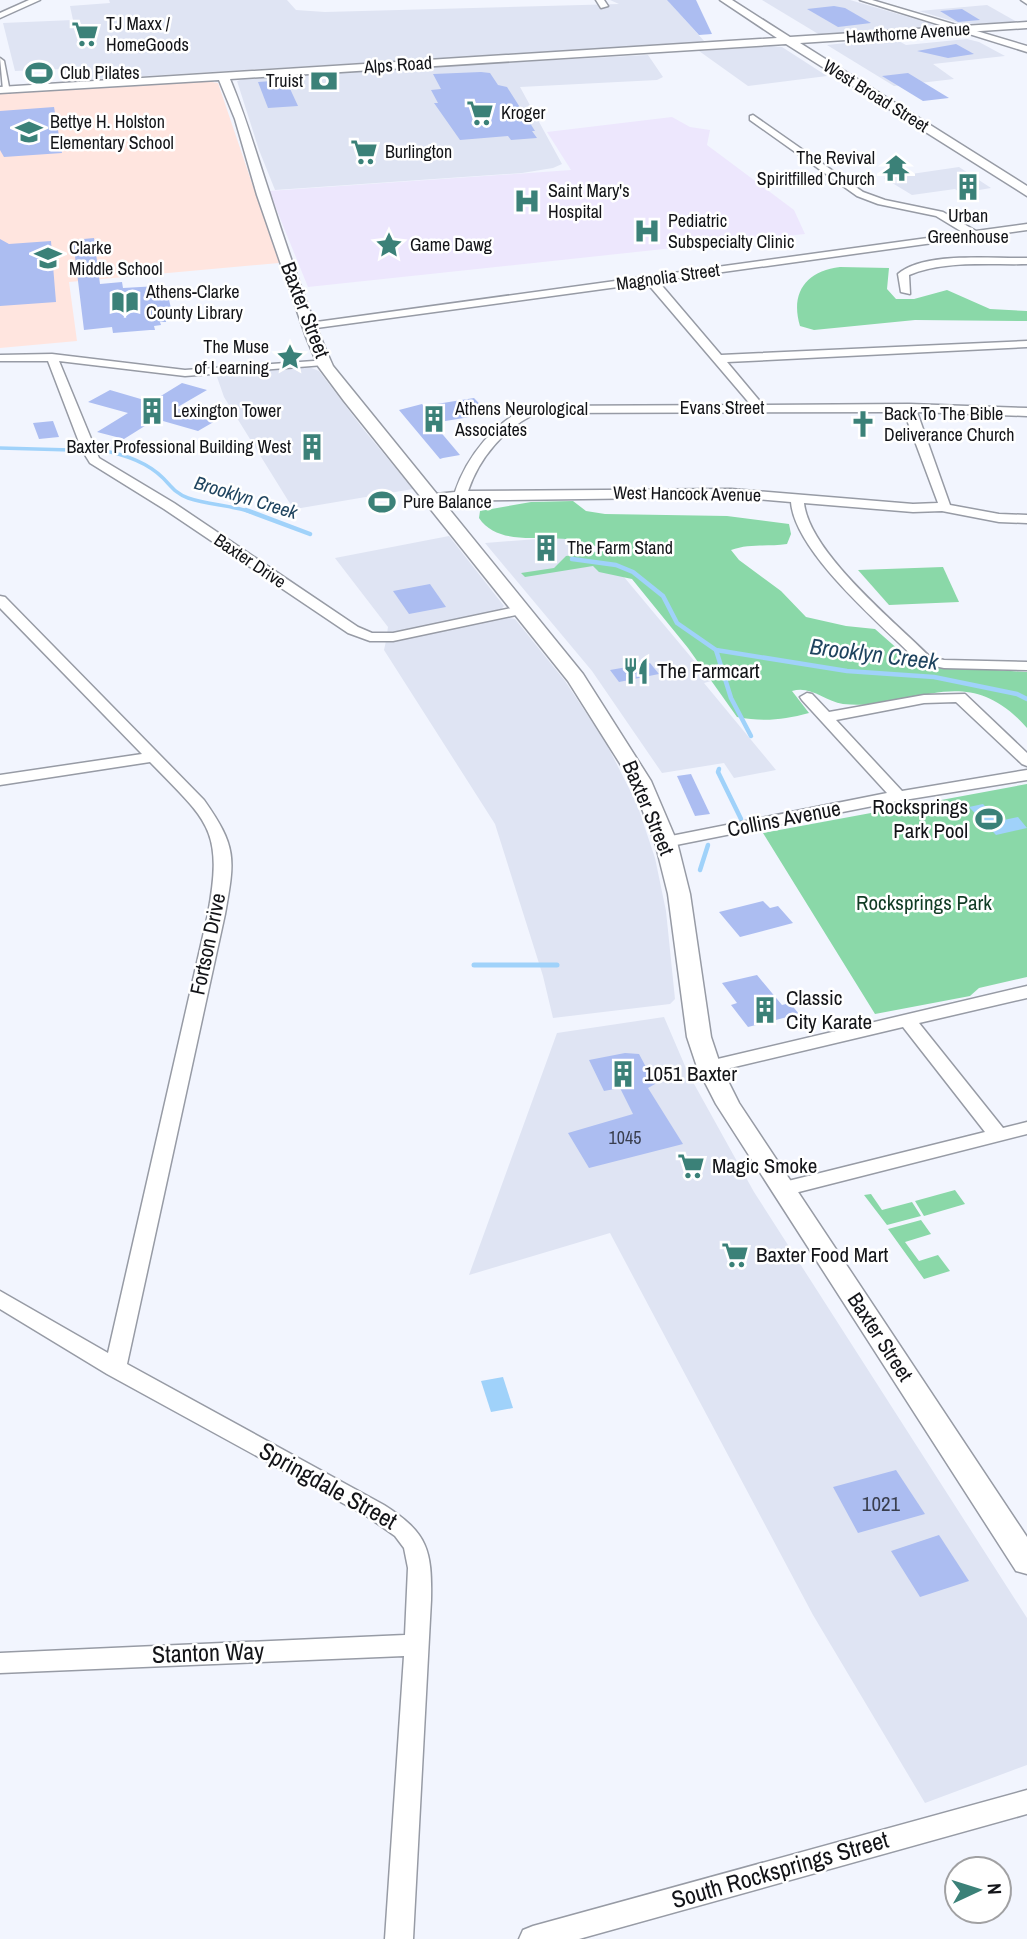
<svg xmlns="http://www.w3.org/2000/svg" width="1027" height="1939" viewBox="0 0 1027 1939" font-family="'Archivo Narrow',sans-serif">
  <style>
    .built { fill: #dfe4f3 }
    .education { fill: #ffe5df }
    .medical { fill: #ede7fd }
    .green { fill: #8ad8a8 }
    .water { fill: #a0d2fa }
    .lines { fill: none; stroke-linecap: round; stroke-linejoin: round }
    .stream-far2 { stroke: #a0d2fa; stroke-width: 3.5 }
    .stream-far1 { stroke: #a0d2fa; stroke-width: 4.5 }
    .stream { stroke: #a0d2fa; stroke-width: 5 }
    .building { fill: #acbdf1 }
    .minor-casing { stroke: #979ba5; stroke-width: 3 }
    .major-casing { stroke: #979ba5; stroke-width: 3 }
    .minor { fill: #fff; fill-rule: evenodd }
    .major { fill: #fff; fill-rule: evenodd }
    .labels { text-anchor: middle; stroke-width: 5; stroke-linejoin: round; paint-order: stroke }
    .far-poi-label { font-size: 18px; fill: #131418; stroke: #fff; text-anchor: start }
    .far-street-label { font-size: 18px; fill: #131418; stroke: #fff }
    .number-label { font-size: 18px; fill: #393e4e }
    .far-water-label { font-size: 19px; font-style: italic; fill: #1f445f; stroke: #fff }
    .street-label { font-size: 21px; fill: #131418; stroke: #fff }
    .poi-label { font-size: 21px; fill: #131418; stroke: #fff; text-anchor: start }
    .park-label { font-size: 21px; fill: #113c25; stroke: #fff }
    .near-number-label { font-size: 21px; fill: #393e4e }
    .water-label { font-size: 23px; font-style: italic; fill: #1f445f; stroke: #fff }
    .near-street-label { font-size: 24px; fill: #131418; stroke: #fff }
  </style>
  <rect width="100%" height="100%" fill="#f2f5fe"/>
  <g class="built">
    <polygon points="109,0 287,0 296,10 325,12 619,4 610,0 689,0 669,2 705,42 65,81 63,69 15,71 3,23 73,20 70,6 110,3"/>
    <polygon points="762,0 850,0 929,23 936,27 820,35"/>
    <polygon points="987,5 1017,22 962,24 919,11"/>
    <polygon points="893,38 906,45 967,39 979,42 1005,56 933,64 954,79 894,86 827,45"/>
    <polygon points="770,46 782,47 827,76 748,86 699,51"/>
    <polygon points="648,55 663,77 657,80 520,87 562,164 553,168 522,173 275,190 259,150 237,81 246,78 349,71"/>
    <polygon points="959,167 991,188 961,193 955,189 912,195 884,178"/>
    <polygon points="309,367 319,371 364,430 413,489 295,509 289,502 224,397 216,374"/>
    <polygon points="449,536 504,606 501,609 482,614 387,634 388,627 335,558"/>
    <polygon points="577,536 624,577 711,681 704,683 776,770 734,778 724,763 662,773 592,671 485,543"/>
    <polygon points="503,617 515,619 565,681 606,743 637,804 655,858 666,911 675,999 670,1004 553,1018 543,976 495,824 384,650 386,641"/>
    <polygon points="664,1017 688,1073 754,1192 1027,1618 1027,1765 925,1803 813,1615 610,1233 469,1275 557,1033"/>
  </g>
  <polygon class="education" points="200,80 218,83 279,263 69,282 77,341 0,348 0,93"/>
  <polygon class="medical" points="672,117 690,127 710,130 707,145 794,210 805,234 308,287 269,191 571,170 547,132"/>
  <g class="green">
    <path d="M 840,267 L 889,268 L 887,289 L 896,299 L 914,299 L 947,290 L 990,309 L 1027,311 L 1027,321 L 915,320 L 814,330 L 800,326 C 790,293 806,271 840,267 Z"/>
    <path d="M 573,501 L 586,511 L 605,514 L 727,516 L 789,524 L 791,534 L 787,544 C 767,547 749,543 731,550 L 739,560 L 781,591 L 806,617 L 846,626 L 875,629 L 900,651 L 923,665 L 1027,672 L 1027,728 C 965,657 913,712 843,704 C 825,701 810,685 792,691 L 809,713 C 783,720 763,722 737,717 L 688,648 L 632,579 L 599,572 L 593,566 L 525,577 L 521,573 L 554,568 L 566,556 L 604,551 C 566,524 504,555 479,518 L 480,511 L 531,502 Z"/>
    <polygon points="943,567 959,602 889,605 858,570"/>
    <polygon points="1027,784 1027,977 979,988 970,996 875,1014 763,833"/>
    <polygon points="955,1190 965,1204 924,1216 915,1201"/>
    <polygon points="871,1194 882,1210 912,1202 921,1216 887,1225 864,1195"/>
    <polygon points="921,1220 931,1234 905,1242 919,1261 938,1255 950,1271 924,1279 888,1229"/>
  </g>
  <g class="water">
    <polygon points="983,804 999,821 1018,817 1027,828 996,835 969,807"/>
    <polygon points="503,1377 513,1408 491,1412 481,1381"/>
  </g>
  <g class="lines">
    <g class="stream-far2">
      <polyline points="0,448 71,450"/>
      <path d="M 100,450 C 123,454 146,461 163,478 C 171,486 176,494 188,498 C 208,505 230,505 251,512"/>
    </g>
    <g class="stream-far1">
      <polyline points="246,510 310,534"/>
      <polyline points="572,559 616,565 633,572 663,596 677,623 716,650 847,671 934,677 1017,694 1027,699"/>
      <polyline points="716,650 731,698 751,736"/>
      <polyline points="719,769 718,772 741,819"/>
      <polyline points="700,870 708,845"/>
    </g>
    <polyline class="stream" points="474,965 557,965"/>
  </g>
  <g class="building">
    <polygon points="667,0 696,0 712,34 699,35"/>
    <polygon points="834,6 845,8 871,23 838,27 807,9"/>
    <polygon points="962,9 980,20 958,22 940,11"/>
    <polygon points="956,44 974,54 948,58 917,51"/>
    <polygon points="481,72 490,73 498,85 507,87 535,131 532,131 537,138 511,140 508,136 460,140 434,103 438,103 431,90 441,89 433,74"/>
    <polygon points="908,73 949,98 923,101 882,76"/>
    <polygon points="286,80 298,106 268,108 258,82"/>
    <polygon points="54,107 62,153 4,157 0,150 0,111"/>
    <polygon points="94,238 100,284 122,282 123,288 158,286 159,291 167,291 173,317 166,318 166,322 160,322 161,325 154,326 155,330 150,330 113,333 112,327 84,330 73,240"/>
    <polygon points="0,239 9,244 51,241 56,302 0,306"/>
    <polygon points="182,383 207,390 176,408 217,420 198,431 156,419 124,439 97,432 128,413 88,402 110,390 151,402"/>
    <polygon points="474,398 489,414 433,423 460,455 443,458 440,459 399,410 422,404 424,406"/>
    <polygon points="53,421 59,437 39,439 33,423"/>
    <polygon points="430,584 446,607 409,614 393,591"/>
    <polygon points="650,663 659,674 619,682 610,670"/>
    <polygon points="691,774 710,814 695,816 677,776"/>
    <polygon points="763,901 770,908 778,906 793,923 740,937 719,912"/>
    <polygon points="757,975 782,1005 790,1003 799,1014 748,1027 731,1005 737,1003 722,983"/>
    <polygon points="625,1053 639,1054 655,1084 648,1088 683,1144 589,1168 568,1133 633,1114 620,1088 604,1091 589,1060"/>
    <polygon points="896,1470 925,1514 858,1533 833,1487"/>
    <polygon points="939,1535 969,1581 920,1597 891,1551"/>
  </g>
  <g class="lines">
    <defs>
      <g id="minor">
        <polygon points="29,0 40,0 0,18 0,13"/>
        <polygon points="596,0 604,0 608,6 601,8"/>
        <polygon points="860,0 872,0 1027,46 1027,52"/>
        <polygon points="1021,0 1027,0 1027,4"/>
        <polygon points="0,58 4,61 10,92 3,90"/>
        <path d="M 753,115 L 863,192 L 885,200 L 943,212 L 976,231 L 1027,224 L 1027,230 L 658,281 L 721,355 L 1027,341 L 1027,347 L 727,362 L 763,405 L 909,404 L 1027,408 L 1027,416 L 917,412 L 950,505 L 999,514 L 1027,515 L 1027,523 L 999,522 L 942,511 L 913,512 L 804,503 C 809,552 894,621 930,657 L 944,660 L 1027,662 L 1027,670 L 944,668 L 920,663 C 883,626 795,553 791,502 L 731,497 L 426,501 L 426,495 L 455,492 C 467,456 495,421 531,406 L 751,405 L 647,283 L 309,329 L 303,326 L 309,323 L 964,233 L 936,216 L 878,204 L 857,196 L 750,120 L 750,116 ZM 891,412 L 904,412 L 938,503 L 913,504 L 731,489 L 468,491 C 479,458 504,428 537,413 Z"/>
        <path d="M 1027,258 L 1027,264 C 988,265 945,260 909,275 L 910,294 L 901,292 L 898,274 C 925,251 992,259 1027,258 Z"/>
        <polygon points="52,354 185,370 328,360 330,362 324,365 185,376 59,361 99,458 174,503 358,627 372,633 393,633 521,606 528,610 521,614 393,641 370,641 348,633 164,509 90,463 82,450 48,361 0,361 0,355"/>
        <path d="M 0,596 L 5,597 L 204,800 C 237,847 235,858 225,914 L 127,1364 L 384,1505 C 428,1533 432,1550 431,1600 L 413,1939 L 385,1939 L 404,1656 L 0,1673 L 0,1653 L 405,1635 L 408,1568 L 404,1548 L 395,1536 L 368,1517 L 107,1374 L 0,1309 L 0,1291 L 108,1353 L 208,914 C 224,828 207,821 150,762 L 0,785 L 0,775 L 142,754 L 0,608 Z"/>
        <polygon points="807,693 812,694 829,712 924,695 965,694 1027,753 1027,766 1022,764 956,702 924,703 836,720 902,791 1027,770 1027,780 898,801 666,847 660,845 658,842 666,837 887,793 802,700 800,697"/>
        <polygon points="1027,986 1027,998 919,1023 1003,1128 1027,1122 1027,1134 783,1196 776,1194 773,1189 776,1184 985,1132 903,1027 709,1073 700,1067 709,1061"/>
        <polygon points="1027,1790 1027,1814 579,1939 519,1939 523,1930 533,1926"/>
      </g>
      <path id="major" d="M 720,0 L 732,0 L 790,37 L 1027,22 L 1027,28 L 800,43 L 1027,186 L 1027,196 L 786,44 L 230,79 C 246,117 257,156 270,195 C 288,252 308,311 333,366 L 583,674 L 651,781 L 677,842 L 690,894 L 711,1037 L 721,1067 L 739,1103 L 1027,1537 L 1027,1574 L 1016,1571 L 716,1104 L 697,1067 L 687,1037 L 668,894 L 655,842 L 631,781 L 568,681 L 344,401 L 318,366 L 306,337 L 257,195 L 235,119 L 219,80 L 0,93 L 0,87 L 777,38 Z"/>
    </defs>
    <use href="#minor" class="minor-casing"/>
    <use href="#major" class="major-casing"/>
    <use href="#minor" class="minor"/>
    <use href="#major" class="major"/>
  </g>
  <defs>
    <symbol id="supermarket-bare" viewBox="-9 -9 18 18"><path d="M-6-5.5h2.5l.6 2H6L4.5 2H-2.5L-4.4-4H-6ZM-1.5 3.2a1.3 1.3 0 1 0 .1 0ZM3 3.2a1.3 1.3 0 1 0 .1 0Z" fill="#3b8178" stroke="#fff" stroke-width="2.5" paint-order="stroke"/></symbol>
    <symbol id="stadium-bare" viewBox="-9 -9 18 18"><path d="M0-5a6.5 5 0 1 0 0 10a6.5 5 0 1 0 0-10ZM-3.5-1.8h7v3.6h-7Z" fill="#3b8178" stroke="#fff" stroke-width="2.5" paint-order="stroke"/></symbol>
    <symbol id="bank-bare" viewBox="-9 -9 18 18"><path d="M-6-4H6V4H-6ZM0-2.3a2.3 2.3 0 1 0 0 4.6a2.3 2.3 0 1 0 0-4.6Z" fill="#3b8178" stroke="#fff" stroke-width="2.5" paint-order="stroke"/></symbol>
    <symbol id="school-bare" viewBox="-9 -9 18 18"><path d="M0-5L7-2L0 1L-7-2ZM-4 1L0 2.5L4 1V4Q0 6-4 4Z" fill="#3b8178" stroke="#fff" stroke-width="2.5" paint-order="stroke"/></symbol>
    <symbol id="temple-bare" viewBox="-9 -9 18 18"><path d="M0-6L5-2H3V0L6.5 2.5H4V6H1.5V3h-3V6H-4V2.5H-6.5L-3 0V-2H-5Z" fill="#3b8178" stroke="#fff" stroke-width="2.5" paint-order="stroke"/></symbol>
    <symbol id="building-bare" viewBox="-9 -9 18 18"><path d="M-4-6H4V6H1V3H-1V6H-4ZM-2.5-4.3h1.7v1.8h-1.7ZM.8-4.3h1.7v1.8H.8ZM-2.5-1h1.7V.8h-1.7ZM.8-1h1.7V.8H.8Z" fill="#3b8178" stroke="#fff" stroke-width="2.5" paint-order="stroke"/></symbol>
    <symbol id="hospital-bare" viewBox="-9 -9 18 18"><path d="M-5-5h3v3.5h4V-5h3V5h-3V1.5h-4V5h-3Z" fill="#3b8178" stroke="#fff" stroke-width="2.5" paint-order="stroke"/></symbol>
    <symbol id="sight-bare" viewBox="-9 -9 18 18"><path d="M0-6L1.8-2.2L6-1.7L2.9 1.2L3.7 5.4L0 3.3L-3.7 5.4L-2.9 1.2L-6-1.7L-1.8-2.2Z" fill="#3b8178" stroke="#fff" stroke-width="2.5" paint-order="stroke"/></symbol>
    <symbol id="library-bare" viewBox="-9 -9 18 18"><path d="M-6-4Q-3-5.5-.7-3.5V5Q-3 3-6 4ZM6-4Q3-5.5 .7-3.5V5Q3 3 6 4Z" fill="#3b8178" stroke="#fff" stroke-width="2.5" paint-order="stroke"/></symbol>
    <symbol id="church-bare" viewBox="-9 -9 18 18"><path d="M-1.2-6h2.4v3.5h3.3v2.4h-3.3V6h-2.4V-.1h-3.3v-2.4h3.3Z" fill="#3b8178" stroke="#fff" stroke-width="2.5" paint-order="stroke"/></symbol>
    <symbol id="restaurant-bare" viewBox="-9 -9 18 18"><path d="M-5-6h1v4h1v-4h1v4h1v-4h1v5L-1.5 .5V6h-2V.5L-5-1ZM5-6V6H3V1.5H1.5Q1.5-4 5-6Z" fill="#3b8178" stroke="#fff" stroke-width="2.5" paint-order="stroke"/></symbol>
  </defs>
  <g fill-rule="evenodd">
    <use href="#supermarket-bare" x="66" y="15" width="38" height="38"/>
    <use href="#stadium-bare" x="20" y="54" width="38" height="38"/>
    <use href="#bank-bare" x="305" y="62" width="38" height="38"/>
    <use href="#supermarket-bare" x="461" y="94" width="38" height="38"/>
    <use href="#school-bare" x="10" y="113" width="38" height="38"/>
    <use href="#supermarket-bare" x="345" y="133" width="38" height="38"/>
    <use href="#temple-bare" x="877" y="149" width="38" height="38"/>
    <use href="#building-bare" x="949" y="168" width="38" height="38"/>
    <use href="#hospital-bare" x="508" y="182" width="38" height="38"/>
    <use href="#hospital-bare" x="628" y="212" width="38" height="38"/>
    <use href="#sight-bare" x="370" y="226" width="38" height="38"/>
    <use href="#school-bare" x="29" y="239" width="38" height="38"/>
    <use href="#library-bare" x="106" y="283" width="38" height="38"/>
    <use href="#sight-bare" x="271" y="338" width="38" height="38"/>
    <use href="#building-bare" x="133" y="392" width="38" height="38"/>
    <use href="#building-bare" x="415" y="400" width="38" height="38"/>
    <use href="#church-bare" x="844" y="405" width="38" height="38"/>
    <use href="#building-bare" x="293" y="428" width="38" height="38"/>
    <use href="#stadium-bare" x="363" y="483" width="38" height="38"/>
    <use href="#building-bare" x="527" y="529" width="38" height="38"/>
    <use href="#restaurant-bare" x="617" y="652" width="38" height="38"/>
    <use href="#stadium-bare" x="970" y="800" width="38" height="38"/>
    <use href="#building-bare" x="746" y="991" width="38" height="38"/>
    <use href="#building-bare" x="604" y="1055" width="38" height="38"/>
    <use href="#supermarket-bare" x="672" y="1147" width="38" height="38"/>
    <use href="#supermarket-bare" x="716" y="1236" width="38" height="38"/>
  </g>
  <g class="labels">
    <g class="far-poi-label">
      <text x="106" y="30">TJ Maxx /<tspan x="106" dy="21">HomeGoods</tspan></text>
      <text x="60" y="79">Club Pilates</text>
      <text x="303" y="87" text-anchor="end">Truist</text>
      <text x="501" y="119">Kroger</text>
      <text x="50" y="128">Bettye H. Holston<tspan x="50" dy="21">Elementary School</tspan></text>
      <text x="385" y="158">Burlington</text>
      <text x="875" y="164" text-anchor="end">The Revival<tspan x="875" dy="21">Spiritfilled Church</tspan></text>
      <text x="548" y="197">Saint Mary's<tspan x="548" dy="21">Hospital</tspan></text>
      <text x="968" y="222" text-anchor="middle">Urban<tspan x="968" dy="21">Greenhouse</tspan></text>
      <text x="668" y="227">Pediatric<tspan x="668" dy="21">Subspecialty Clinic</tspan></text>
      <text x="410" y="251">Game Dawg</text>
      <text x="69" y="254">Clarke<tspan x="69" dy="21">Middle School</tspan></text>
      <text x="146" y="298">Athens-Clarke<tspan x="146" dy="21">County Library</tspan></text>
      <text x="269" y="353" text-anchor="end">The Muse<tspan x="269" dy="21">of Learning</tspan></text>
      <text x="455" y="415">Athens Neurological<tspan x="455" dy="21">Associates</tspan></text>
      <text x="173" y="417">Lexington Tower</text>
      <text x="884" y="420">Back To The Bible<tspan x="884" dy="21">Deliverance Church</tspan></text>
      <text x="291" y="453" text-anchor="end">Baxter Professional Building West</text>
      <text x="403" y="508">Pure Balance</text>
      <text x="567" y="554">The Farm Stand</text>
    </g>
    <g class="far-street-label">
      <text transform="translate(908 33) rotate(-4)" y="6">Hawthorne Avenue</text>
      <text transform="translate(398 65) rotate(-4)" y="6">Alps Road</text>
      <text transform="translate(876 96) rotate(32)" y="6">West Broad Street</text>
      <text transform="translate(668 277) rotate(-8)" y="6">Magnolia Street</text>
      <text x="722" y="414">Evans Street</text>
      <text transform="translate(687 494) rotate(1)" y="6">West Hancock Avenue</text>
      <text transform="translate(250 561) rotate(34)" y="6">Baxter Drive</text>
    </g>
    <g class="number-label">
      <text x="625" y="1144">1045</text>
    </g>
    <g class="far-water-label">
      <text transform="translate(246 497) rotate(17)" y="7">Brooklyn Creek</text>
    </g>
    <g class="street-label">
      <text transform="translate(305 310) rotate(69)" y="7">Baxter Street</text>
      <text transform="translate(648 808) rotate(67)" y="7">Baxter Street</text>
      <text transform="translate(784 819) rotate(-11)" y="7">Collins Avenue</text>
      <text transform="translate(208 944) rotate(-78)" y="7">Fortson Drive</text>
      <text transform="translate(880 1337) rotate(57)" y="7">Baxter Street</text>
    </g>
    <g class="poi-label">
      <text x="657" y="678">The Farmcart</text>
      <text x="968" y="814" text-anchor="end">Rocksprings<tspan x="968" dy="24">Park Pool</tspan></text>
      <text x="786" y="1005">Classic<tspan x="786" dy="24">City Karate</tspan></text>
      <text x="644" y="1081">1051 Baxter</text>
      <text x="712" y="1173">Magic Smoke</text>
      <text x="756" y="1262">Baxter Food Mart</text>
    </g>
    <g class="park-label">
      <text x="924" y="910">Rocksprings Park</text>
    </g>
    <g class="near-number-label">
      <text x="881" y="1511">1021</text>
    </g>
    <g class="water-label">
      <text transform="translate(874 654) rotate(7)" y="8">Brooklyn Creek</text>
    </g>
    <g class="near-street-label">
      <text transform="translate(328 1486) rotate(29)" y="8">Springdale Street</text>
      <text transform="translate(208 1653) rotate(-2)" y="8">Stanton Way</text>
      <text transform="translate(780 1870) rotate(-16)" y="8">South Rocksprings Street</text>
    </g>
  </g>
  <g transform="translate(978 1890) rotate(86)"><circle r="33" fill="#ffffff" stroke="#a1a1a3" stroke-width="2"/>
  <path d="M0-5L12 26L0 18L-12 26Z" fill="#3b8178"/>
  <text y="-10" font-size="19" font-weight="bold" text-anchor="middle" fill="#131418">N</text>
  </g>
</svg>
